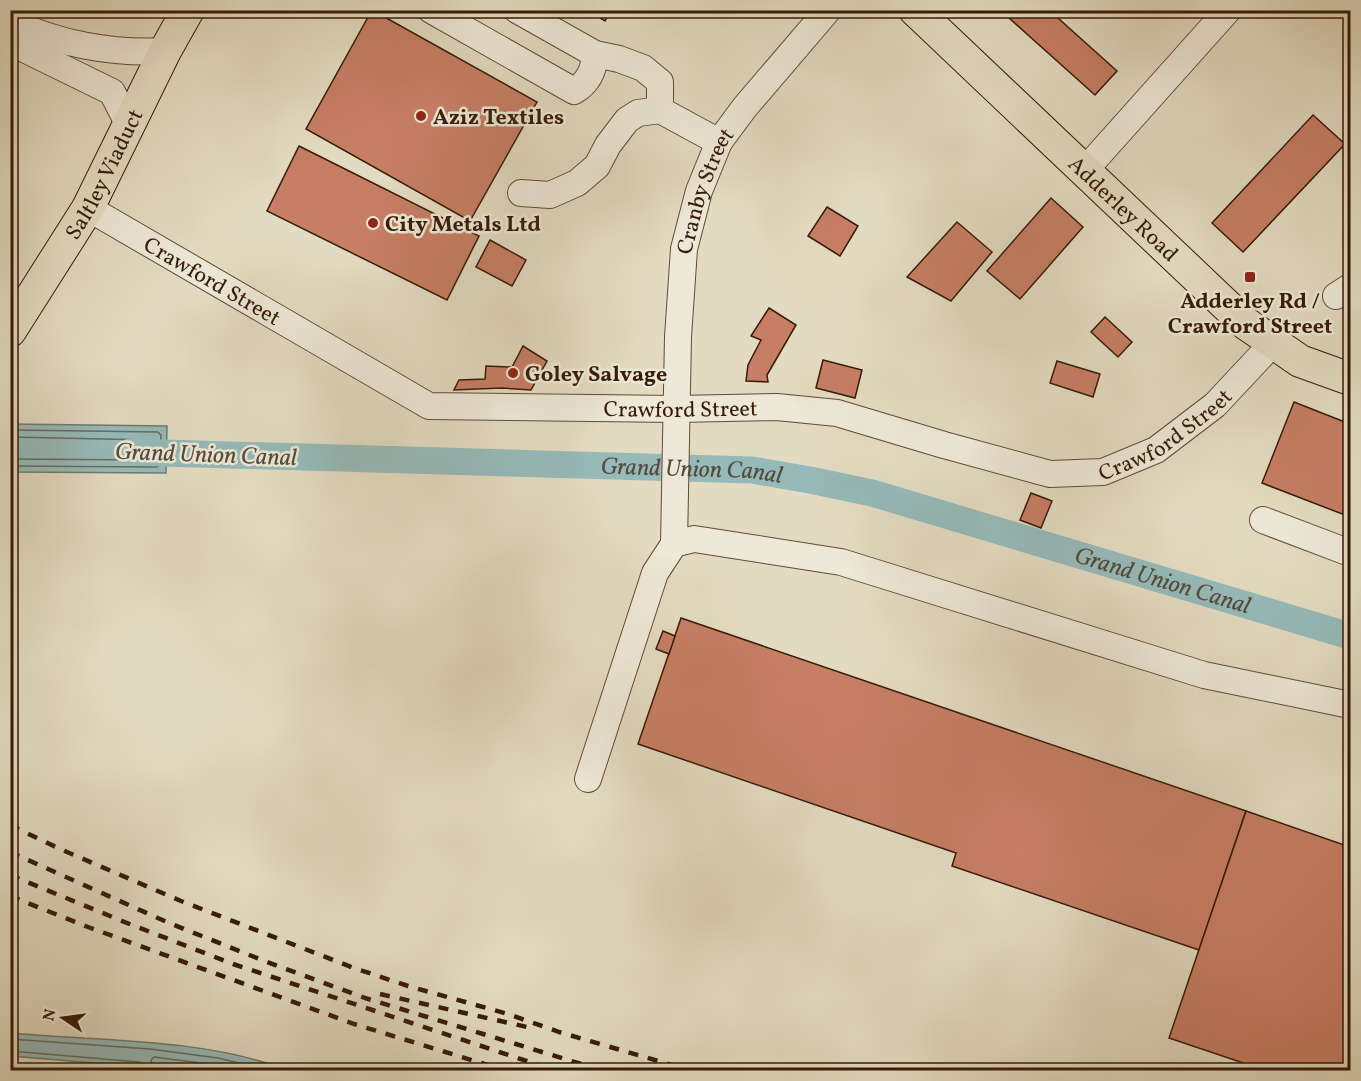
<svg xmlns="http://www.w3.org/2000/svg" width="1361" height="1081" viewBox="0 0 1361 1081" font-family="Vollkorn,serif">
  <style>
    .water { fill: #96bab9; stroke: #707a71; stroke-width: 1.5 }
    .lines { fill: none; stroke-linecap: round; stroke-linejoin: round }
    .shore { stroke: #666a60; stroke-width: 1.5 }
    .canal { stroke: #96bab9; stroke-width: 27 }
    .building { fill: #c67e64; stroke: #361b06; stroke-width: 1.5 }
    .minor-casing { stroke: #614b35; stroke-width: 28 }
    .major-casing { stroke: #361b06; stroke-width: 34 }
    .minor { stroke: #ede8d7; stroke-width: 26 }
    .major { stroke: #e3dbc1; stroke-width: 32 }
    .rail { stroke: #361b06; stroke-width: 4.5; stroke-dasharray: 10 10; stroke-linecap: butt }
    .poi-dot { fill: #8f2418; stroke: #ede8d7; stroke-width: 2 }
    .labels { text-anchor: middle; stroke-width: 5; stroke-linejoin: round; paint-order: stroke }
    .poi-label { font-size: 22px; font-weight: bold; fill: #361b06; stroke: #ede8d7; text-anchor: start }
    .street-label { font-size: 22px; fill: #361b06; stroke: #ede8d7 }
    .water-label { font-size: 24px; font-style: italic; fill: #534b3c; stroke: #ede8d7 }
  </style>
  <rect width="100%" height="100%" fill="#e3dbc1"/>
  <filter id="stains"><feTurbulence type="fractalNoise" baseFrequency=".00333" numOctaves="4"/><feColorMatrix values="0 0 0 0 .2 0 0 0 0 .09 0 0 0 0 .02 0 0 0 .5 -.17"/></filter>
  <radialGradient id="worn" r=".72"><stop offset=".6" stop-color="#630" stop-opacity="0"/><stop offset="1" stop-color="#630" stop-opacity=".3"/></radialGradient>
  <g class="water">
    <polygon points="11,424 167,426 166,473 11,472"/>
    <path d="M 10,1033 C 96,1041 206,1038 286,1070 L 178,1070 L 11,1056 Z"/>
  </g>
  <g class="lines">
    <g class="shore">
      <polyline points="10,430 158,432 161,435 160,465 157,467 10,466"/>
      <polyline points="10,437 150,440 153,443 152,457 150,460 10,459"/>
      <polyline points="10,1039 150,1049 218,1058 267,1070"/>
      <polyline points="10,1051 139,1062 144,1064 146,1070"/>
      <polyline points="153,1070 151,1060 154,1057 217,1065 237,1070"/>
    </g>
    <path class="canal" id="s1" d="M 130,452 L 752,470 L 810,480 L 872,493 L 1350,636"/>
  </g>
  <g class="building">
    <polygon points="372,10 537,102 470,221 306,129"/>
    <polygon points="587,10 611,10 605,21"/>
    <polygon points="1000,10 1049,10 1117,71 1095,95"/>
    <polygon points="1313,115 1345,144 1243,252 1212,223"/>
    <polygon points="299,146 479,236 447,300 267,211"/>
    <polygon points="1051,198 1083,227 1020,299 987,271"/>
    <polygon points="827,207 858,226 840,256 808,236"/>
    <polygon points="957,222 992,252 951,301 907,277"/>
    <polygon points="490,240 526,260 512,286 476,267"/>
    <polygon points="769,308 796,325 767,375 768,382 746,381 748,365 761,340 751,336"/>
    <polygon points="1105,317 1132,342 1118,357 1091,332"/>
    <polygon points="523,346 547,361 531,390 502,388 454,390 459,380 485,379 486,366 512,367"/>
    <polygon points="823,360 862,370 855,398 816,388"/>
    <polygon points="1057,361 1100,374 1093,397 1050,383"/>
    <polygon points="1294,402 1350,424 1350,517 1262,483"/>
    <polygon points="1031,493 1052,501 1041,528 1020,520"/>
    <polygon points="681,618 1246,811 1199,950 952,866 956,853 638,744"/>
    <polygon points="663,631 675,636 669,654 656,649"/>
    <polygon points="1246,811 1350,847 1350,1070 1264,1070 1169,1038"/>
  </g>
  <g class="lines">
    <defs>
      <g id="minor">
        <path d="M 431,10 L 574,91 C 588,83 594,71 595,54"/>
        <polyline points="517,10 595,54 619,59 643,68 660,82 660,110"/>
        <path d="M 10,21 C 57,44 113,54 165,51"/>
        <polyline points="10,42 112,92 129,125"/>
        <polyline points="1085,170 1228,10"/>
        <polyline points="521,193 550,195 577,183 597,166 608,145 627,120 638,113 660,110 719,142"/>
        <path id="s2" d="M 88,208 L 429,406 L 676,409 L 777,407 L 837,413 L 944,445 L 1050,474 L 1103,472 L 1156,450 L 1215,405 L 1274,342"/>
        <polyline points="1336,296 1350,287"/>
        <polyline points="1263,520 1350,553"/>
        <path id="s3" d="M 674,544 L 678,337 L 684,249 L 699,191 L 719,142 L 745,107 L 828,10"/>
        <polyline points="588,779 655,573 674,544 694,539 841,562 1204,675 1350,705"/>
      </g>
      <g id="major">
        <path id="s4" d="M 915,10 L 1245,323 L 1300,361 L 1350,379"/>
        <path id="s5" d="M 10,331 L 88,208 L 165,51 L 188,10"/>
      </g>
    </defs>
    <use href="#minor" class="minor-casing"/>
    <use href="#major" class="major-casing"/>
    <use href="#minor" class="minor"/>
    <use href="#major" class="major"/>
    <g class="rail">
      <polyline points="10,825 60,849 181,901 354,968 408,986 508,1014 559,1032 689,1070"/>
      <polyline points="10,852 169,923 267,962 365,998 601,1070"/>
      <polyline points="10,875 127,923 233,964 554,1070"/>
      <polyline points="10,896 88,927 354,1024 504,1070"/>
      <polyline points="380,994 527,1027"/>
    </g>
  </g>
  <g class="poi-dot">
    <circle cx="421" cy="116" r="6"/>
    <circle cx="373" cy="223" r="6"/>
    <rect x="1244" y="271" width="12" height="12" rx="3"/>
    <circle cx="513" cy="373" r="6"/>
  </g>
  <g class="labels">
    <g class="poi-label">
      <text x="433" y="124">Aziz Textiles</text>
      <text x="385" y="231">City Metals Ltd</text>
      <text x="1250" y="308" text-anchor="middle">Adderley Rd /<tspan x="1250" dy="25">Crawford Street</tspan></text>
      <text x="525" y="381">Goley Salvage</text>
    </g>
    <g class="street-label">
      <text dy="8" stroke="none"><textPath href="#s5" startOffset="183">Saltley Viaduct</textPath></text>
      <text dy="8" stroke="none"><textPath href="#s3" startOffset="357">Cranby Street</textPath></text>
      <text dy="8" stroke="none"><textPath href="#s4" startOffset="288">Adderley Road</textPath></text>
      <text dy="8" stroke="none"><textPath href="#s2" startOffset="144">Crawford Street</textPath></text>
      <text dy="8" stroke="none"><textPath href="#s2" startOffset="646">Crawford Street</textPath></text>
      <text dy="8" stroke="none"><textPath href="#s2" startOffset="1150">Crawford Street</textPath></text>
    </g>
    <g class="water-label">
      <text transform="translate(206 454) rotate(2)" y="8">Grand Union Canal</text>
      <text dy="8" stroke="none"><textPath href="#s1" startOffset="562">Grand Union Canal</textPath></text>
      <text dy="8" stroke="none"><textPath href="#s1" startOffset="1048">Grand Union Canal</textPath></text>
    </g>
  </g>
  <rect width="1361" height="1081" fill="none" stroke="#e3dbc1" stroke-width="36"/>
  <rect x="12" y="12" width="1337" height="1057" fill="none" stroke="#361b06" stroke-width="3"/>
  <rect x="18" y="18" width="1325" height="1045" fill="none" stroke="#361b06" stroke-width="1.5"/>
  <g transform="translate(63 1018) rotate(283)" stroke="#ede8d7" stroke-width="4.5" paint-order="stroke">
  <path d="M0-4.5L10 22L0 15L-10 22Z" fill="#361b06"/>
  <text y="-9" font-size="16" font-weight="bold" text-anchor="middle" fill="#361b06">N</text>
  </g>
  <rect width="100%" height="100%" filter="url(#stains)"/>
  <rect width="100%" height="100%" fill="url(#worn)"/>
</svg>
